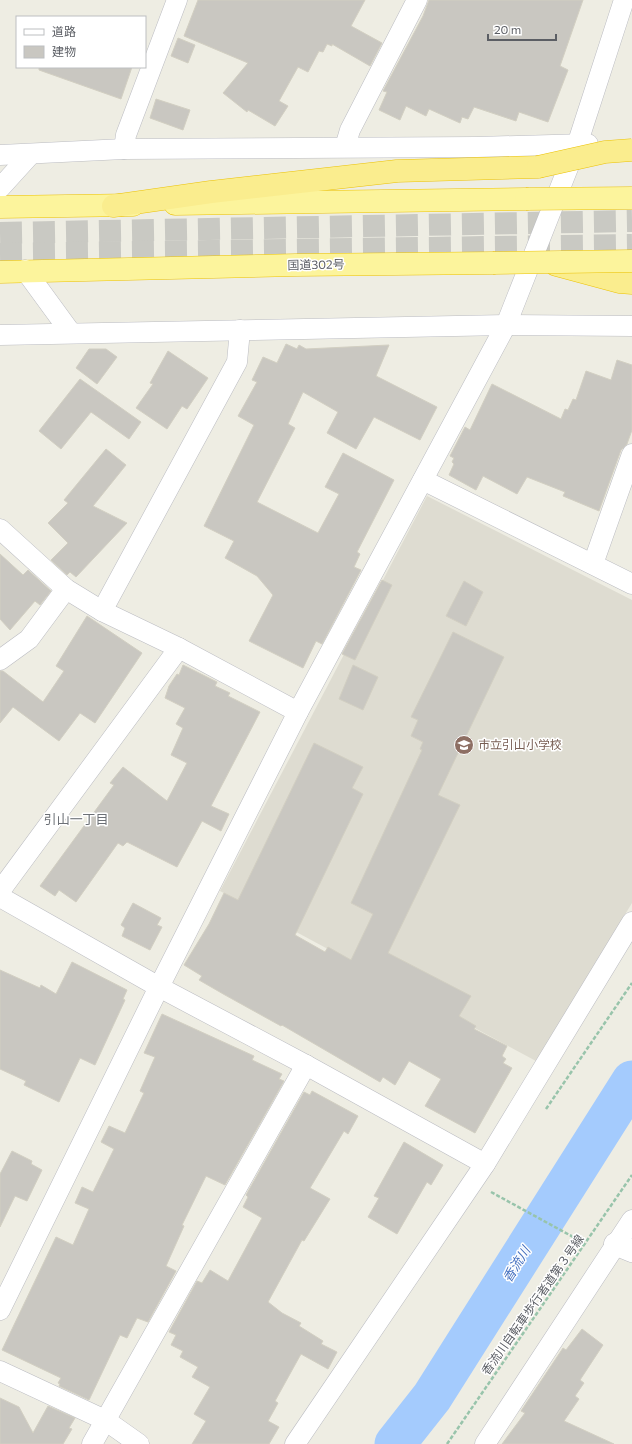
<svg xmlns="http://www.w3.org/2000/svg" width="632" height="1444" viewBox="0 0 632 1444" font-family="Commissioner,'Noto Sans JP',sans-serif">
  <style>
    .education { fill: #dedcd1 }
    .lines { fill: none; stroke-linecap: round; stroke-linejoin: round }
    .river { stroke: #a4cbfd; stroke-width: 41 }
    .building { fill: #c9c7c1; stroke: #d2cfc2 }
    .motorway-tunnel { stroke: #c9c9c3; stroke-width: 22; stroke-dasharray: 22 11; stroke-linecap: butt }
    .minor-casing { stroke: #bbbcc2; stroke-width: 21 }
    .tertiary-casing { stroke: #bbbcc2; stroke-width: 23 }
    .trunk-casing { stroke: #ecc205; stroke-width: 23 }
    .motorway-casing { stroke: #ecc205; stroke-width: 23 }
    .path { stroke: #98c4ab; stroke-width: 2.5; stroke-dasharray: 4 2; stroke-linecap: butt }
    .minor { stroke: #fff; stroke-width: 20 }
    .tertiary { stroke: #fff; stroke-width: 22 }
    .trunk { stroke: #fcf49c; stroke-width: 22 }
    .motorway { stroke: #faed8e; stroke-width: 22 }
    .trunk-bridge-casing { stroke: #ecc205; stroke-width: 23; stroke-linecap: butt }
    .motorway-bridge-casing { stroke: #ecc205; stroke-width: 23; stroke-linecap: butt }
    .trunk-bridge { stroke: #fcf49c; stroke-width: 22 }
    .motorway-bridge { stroke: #faed8e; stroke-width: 22 }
    .labels { text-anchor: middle; stroke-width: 3; stroke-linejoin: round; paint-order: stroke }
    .street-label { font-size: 12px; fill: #5b5e64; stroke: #fff }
    .education-label { font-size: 12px; fill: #785e54; stroke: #fff; text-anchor: start }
    .neighbourhood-label { font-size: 13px; fill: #6c7076; stroke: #fff }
    .water-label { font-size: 13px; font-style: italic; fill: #4772c0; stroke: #fff }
  </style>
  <rect width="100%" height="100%" fill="#eeede3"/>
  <polygon class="education" points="427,496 632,600 632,903 536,1061 220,891"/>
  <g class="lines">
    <polyline class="river" points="395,1444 432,1397 632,1081"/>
  </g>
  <g class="building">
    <polygon points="198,0 365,0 351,26 382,43 370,66 332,44 332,46 327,44 323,52 319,51 308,72 298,67 279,101 288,106 275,126 248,110 247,112 223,93 248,63 184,36"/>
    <polygon points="429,0 583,0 560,66 568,70 548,122 519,112 516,121 474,107 468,119 462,117 460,123 429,109 426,116 406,106 400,120 379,110 387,92 383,91 423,16"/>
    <polygon points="178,38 195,45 188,63 171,56"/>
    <polygon points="39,67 132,67 121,99 39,70"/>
    <polygon points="156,99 190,110 183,130 150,118"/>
    <polygon points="286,344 297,349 299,345 306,349 389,345 376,376 437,407 420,440 374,417 356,449 327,433 338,412 303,392 288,424 295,428 257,502 318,533 339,494 325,487 343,453 394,480 357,552 360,554 354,567 361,570 322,644 316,641 303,668 249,641 273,595 257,576 225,558 234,541 204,526 254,425 238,416 257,382 252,380 263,357 277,363"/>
    <polygon points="89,349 106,349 117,357 97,384 76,368"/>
    <polygon points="168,351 208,378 187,409 182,406 167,429 136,408 153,384 150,383"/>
    <polygon points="617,360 632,365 632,430 627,444 621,450 599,511 563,496 565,492 527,477 517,494 483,476 476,490 449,475 454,464 452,462 454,458 450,456 465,427 470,430 492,384 561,419 565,409 568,410 573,399 576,400 586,371 611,380"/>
    <polygon points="80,379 141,422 129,439 91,412 61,449 39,431"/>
    <polygon points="106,449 126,465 93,506 127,523 76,577 70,572 67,575 51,560 68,543 48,523 68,503 64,500"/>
    <polygon points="0,554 23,575 28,570 51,591 40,605 35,601 10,630 0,619"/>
    <polygon points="382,580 392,585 355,660 342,654"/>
    <polygon points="464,581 483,592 466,626 446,616"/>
    <polygon points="87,616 142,653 95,723 80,713 59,741 13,707 0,723 0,671 3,671 43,702 64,671 56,666"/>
    <polygon points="453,632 504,657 438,795 460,805 388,953 471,996 459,1016 476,1026 474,1029 507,1046 502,1056 506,1059 503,1063 512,1068 475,1133 425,1106 441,1079 409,1061 395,1085 383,1077 380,1082 282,1025 281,1026 225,995 199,980 202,976 184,965 209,924 224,893 238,900 314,743 363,767 352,788 363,794 295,935 325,952 328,947 351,960 373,914 351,903 422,750 420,749 423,742 411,736 418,720 411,717"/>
    <polygon points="183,665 217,682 215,686 230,693 228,696 260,712 211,806 229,814 221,831 202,821 177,867 127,842 123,846 118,843 76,902 59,890 55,896 40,886 114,785 110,783 123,767 167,801 187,763 171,755 183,728 176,724 185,708 165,698 169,686 177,674 179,675"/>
    <polygon points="353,665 378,677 363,710 339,699"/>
    <polygon points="133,903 161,918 157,925 162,927 150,950 122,936 125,928 121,925"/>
    <polygon points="72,962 127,990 123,999 125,1000 95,1065 80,1058 59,1102 24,1085 26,1081 0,1069 0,970 40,988 41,985 56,994"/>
    <polygon points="162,1014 254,1056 252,1060 282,1074 279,1079 284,1081 225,1185 206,1176 182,1225 184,1226 166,1266 176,1271 148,1322 137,1318 127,1338 120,1335 89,1400 59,1386 60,1384 58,1383 61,1378 2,1350 56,1237 73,1245 89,1209 75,1203 82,1187 93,1192 114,1149 101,1142 109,1126 125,1133 144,1093 140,1091 155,1057 144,1053"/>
    <polygon points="312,1091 358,1116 348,1134 344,1131 310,1188 330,1199 304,1241 302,1240 268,1302 282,1313 301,1323 299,1326 323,1341 321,1344 337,1352 328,1369 301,1354 275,1401 278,1403 268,1421 279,1427 269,1444 192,1444 206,1421 194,1414 210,1387 192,1377 198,1367 180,1357 183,1351 171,1345 176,1335 169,1332 197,1281 202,1283 210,1270 228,1281 262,1218 243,1207 248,1197 246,1195 304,1092 310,1095"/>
    <polygon points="404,1142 443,1165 431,1185 427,1182 397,1234 368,1217 379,1198 374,1196"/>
    <polygon points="12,1151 32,1161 31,1164 42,1170 27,1201 15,1196 0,1227 0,1174"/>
    <polygon points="582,1329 603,1345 580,1380 584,1383 575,1396 579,1399 564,1421 614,1444 502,1444 525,1413 521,1411 563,1348 566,1350"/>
    <polygon points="0,1398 19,1407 33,1433 48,1406 75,1418 69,1428 72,1429 63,1444 0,1444"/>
  </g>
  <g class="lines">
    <g class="motorway-tunnel">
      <polyline points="0,233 632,221"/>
      <polyline points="0,254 632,245"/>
    </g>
    <defs>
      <g id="minor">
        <polyline points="345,147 350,130 417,0"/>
        <polyline points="124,149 126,135 177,0"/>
        <polyline points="0,155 124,149 477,147 588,144"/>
        <polyline points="0,188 30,155"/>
        <polyline points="25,270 71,333"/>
        <polyline points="0,335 506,325 632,326"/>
        <polyline points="423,480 632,584"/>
        <polyline points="0,529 66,589 102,611 179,648 298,712"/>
        <polyline points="593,564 632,454"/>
        <polyline points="102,611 237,362 240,330"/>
        <polyline points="0,660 29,639 66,589"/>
        <polyline points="0,891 179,648"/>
        <polyline points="0,897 159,987 306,1065 485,1164"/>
        <polyline points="0,1310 159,987 298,712 506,325 577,145 624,0"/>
        <polyline points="0,1371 105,1420 139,1444"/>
        <polyline points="92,1444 306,1065"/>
        <polyline points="295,1444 485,1164 632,922"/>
        <polyline points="485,1444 632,1220"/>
      </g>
      <polyline id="tertiary" points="615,1244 632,1251"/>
      <g id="trunk">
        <polyline points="175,204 526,199"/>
        <polyline points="0,207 133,205"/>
        <polyline points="0,272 296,265 493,263"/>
      </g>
      <g id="motorway">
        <polyline points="113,206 211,192 397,171 538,167"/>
        <polyline points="556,265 619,282 632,283"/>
      </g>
    </defs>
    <use href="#minor" class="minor-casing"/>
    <use href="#tertiary" class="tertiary-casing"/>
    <use href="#trunk" class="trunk-casing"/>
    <use href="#motorway" class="motorway-casing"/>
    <g class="path">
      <polyline points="546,1109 632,983"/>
      <polyline points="491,1192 586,1244"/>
      <polyline points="447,1444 632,1175"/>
    </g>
    <use href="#minor" class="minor"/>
    <use href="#tertiary" class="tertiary"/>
    <use href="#trunk" class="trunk"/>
    <use href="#motorway" class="motorway"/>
    <defs>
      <g id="trunk-bridge">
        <polyline points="526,199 632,198"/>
        <polyline points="493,263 632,261"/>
      </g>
      <polyline id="motorway-bridge" points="538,167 605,152 632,150"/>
    </defs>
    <use href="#trunk-bridge" class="trunk-bridge-casing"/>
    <use href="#motorway-bridge" class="motorway-bridge-casing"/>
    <use href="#trunk-bridge" class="trunk-bridge"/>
    <use href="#motorway-bridge" class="motorway-bridge"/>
  </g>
  <defs>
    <symbol id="school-disc" viewBox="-11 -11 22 22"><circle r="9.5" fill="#8d6e63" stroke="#fff"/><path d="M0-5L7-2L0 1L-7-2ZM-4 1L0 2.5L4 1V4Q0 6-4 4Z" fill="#fff"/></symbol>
  </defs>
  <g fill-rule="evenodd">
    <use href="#school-disc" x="453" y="734" width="22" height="22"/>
  </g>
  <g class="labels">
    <g class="street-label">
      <text transform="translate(316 265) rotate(-1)" y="4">国道302号</text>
      <text transform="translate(533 1305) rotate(-55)" y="4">香流川自転車歩行者道第３号線</text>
    </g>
    <g class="education-label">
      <text x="478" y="749">市立引山小学校</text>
    </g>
    <g class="neighbourhood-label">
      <text x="76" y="824">引山一丁目</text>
    </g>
    <g class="water-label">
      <text transform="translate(516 1264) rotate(-58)" y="5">香流川</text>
    </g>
  </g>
  <rect x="16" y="16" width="130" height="52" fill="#ffffff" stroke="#bdbfc1"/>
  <rect x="24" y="29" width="20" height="6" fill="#ffffff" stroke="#bdbfc1"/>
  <text x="52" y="36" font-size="12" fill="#5b5e64">道路</text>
  <rect x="24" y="46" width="20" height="12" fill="#c9c7c1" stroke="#bdbfc1"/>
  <text x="52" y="56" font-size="12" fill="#5b5e64">建物</text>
  <path d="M488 34v6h68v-6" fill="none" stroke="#5b5e64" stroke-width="2"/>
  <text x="494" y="34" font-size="12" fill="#5b5e64" stroke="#ffffff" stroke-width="3" paint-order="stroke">20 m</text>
</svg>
